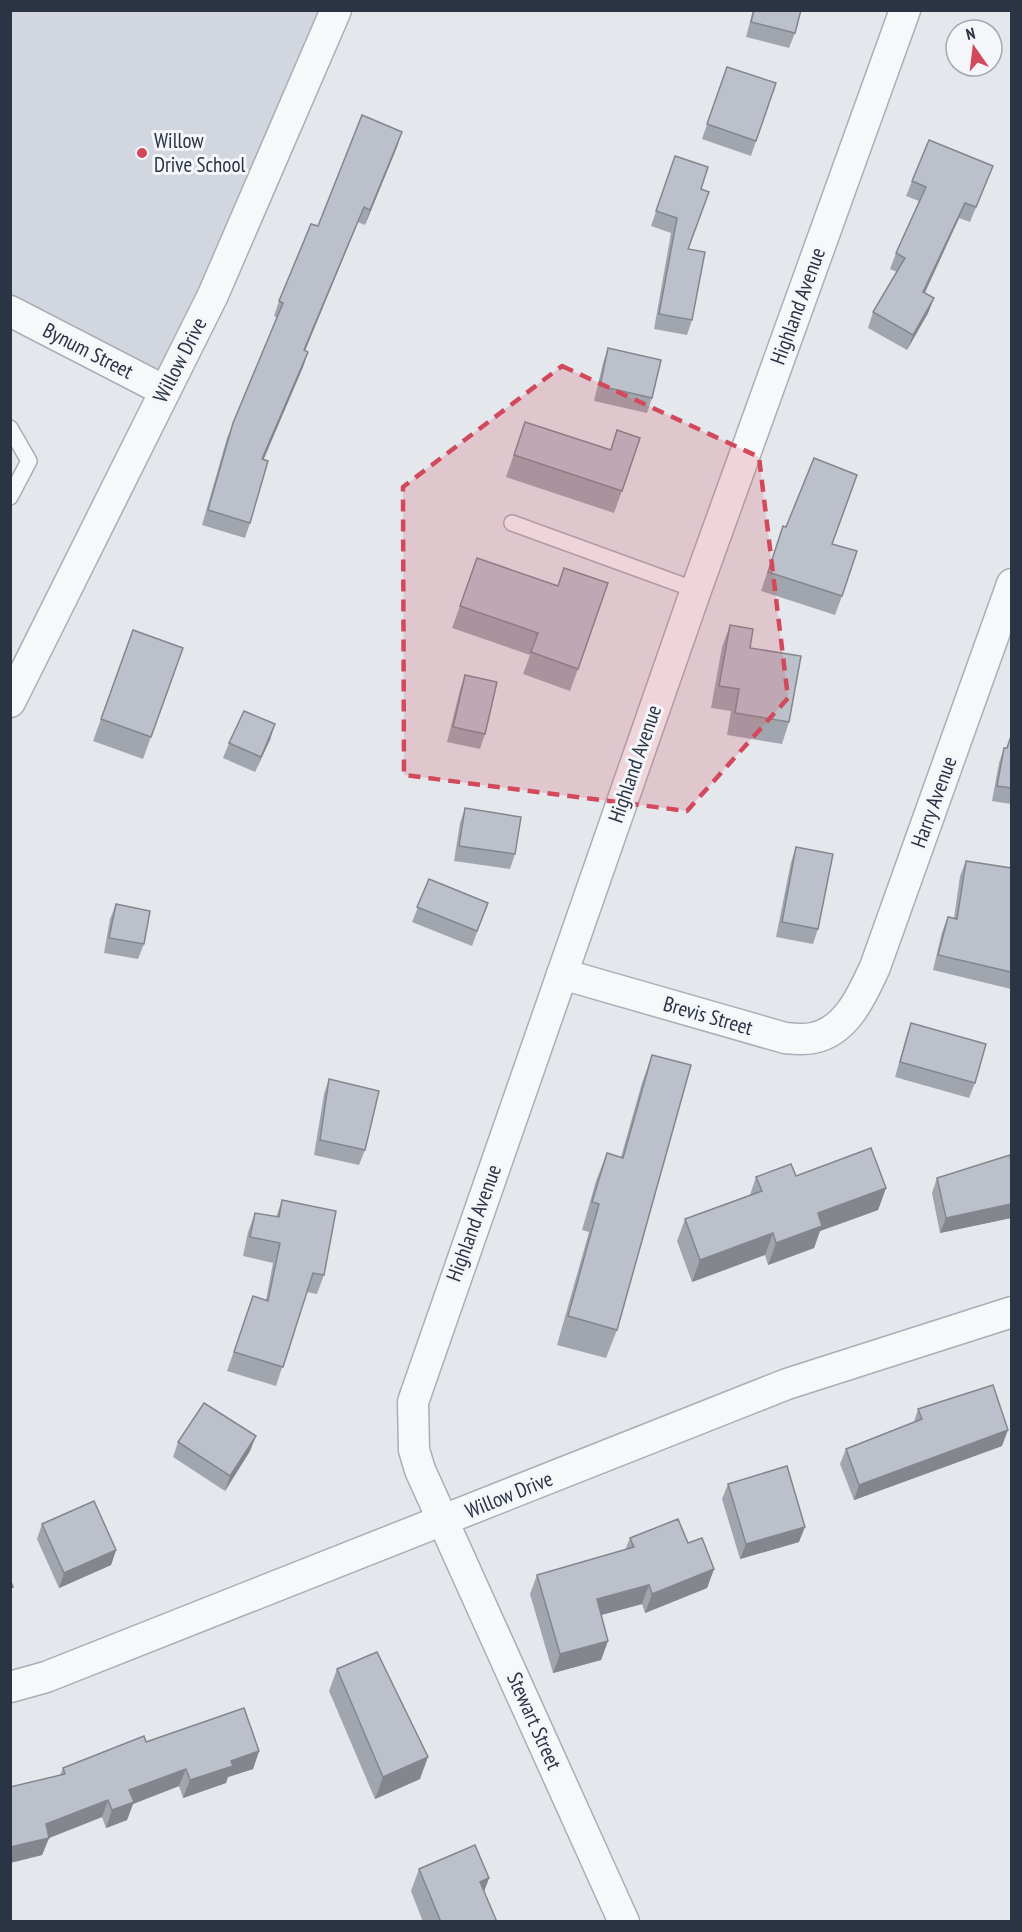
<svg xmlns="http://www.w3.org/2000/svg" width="1022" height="1932" viewBox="0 0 1022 1932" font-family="'PT Sans Narrow',sans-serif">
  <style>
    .built { fill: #d2d6de }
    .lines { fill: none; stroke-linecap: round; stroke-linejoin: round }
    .lane-casing { stroke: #a9aeb7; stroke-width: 18 }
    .street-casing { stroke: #a9aeb7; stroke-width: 33 }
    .lane { stroke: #f7f8fa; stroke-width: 15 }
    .street { stroke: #f7f8fa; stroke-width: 30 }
    .wall { fill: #a1a5ae }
    .shaded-wall { fill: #83868d }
    .building { fill: #bbc0ca; stroke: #83868d; stroke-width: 1.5 }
    .marked { fill: #d1495b; fill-opacity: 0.2; stroke: #d1495b; stroke-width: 4.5; stroke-dasharray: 12 8; stroke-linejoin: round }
    .poi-dot { fill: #d1495b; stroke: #f4f6f9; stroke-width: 2 }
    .labels { text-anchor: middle; stroke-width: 6; stroke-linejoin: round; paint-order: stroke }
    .poi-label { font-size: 21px; fill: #2b3445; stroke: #f4f6f9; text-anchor: start }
    .street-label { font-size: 21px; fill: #2b3445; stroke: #f4f6f9 }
  </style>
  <rect width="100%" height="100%" fill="#e4e7ec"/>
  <polygon class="built" points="10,11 336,11 165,391 11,311"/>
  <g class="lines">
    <defs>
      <g id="lane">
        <polyline points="10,428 29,461 10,497"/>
        <polyline points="512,523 696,590"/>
      </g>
      <g id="street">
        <polyline points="10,311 165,391"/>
        <polyline points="10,702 213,295 336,10"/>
        <path d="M 562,974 L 785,1038 C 794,1039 804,1040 813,1038 C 847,1031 862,995 875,967 L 1012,584"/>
        <polyline points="10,1687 46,1677 787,1384 1012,1312"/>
        <polyline points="624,1922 420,1470 414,1450 413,1402 696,590 905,10"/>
      </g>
    </defs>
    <use href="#lane" class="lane-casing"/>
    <use href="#street" class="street-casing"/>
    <use href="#lane" class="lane"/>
    <use href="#street" class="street"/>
  </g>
  <g class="wall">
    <polygon points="753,10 801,10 795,33 789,48 746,37"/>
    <polygon points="727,67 776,83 751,156 702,139"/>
    <polygon points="397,147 365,225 358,222 305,351 308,352 303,367 263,460 250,523 245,538 202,525 227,438 277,318 274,316 279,301 318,226"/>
    <polygon points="675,156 701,189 688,249 692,320 687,335 654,329 671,233 651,226"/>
    <polygon points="912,181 987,181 970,222 959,218 925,293 934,298 928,313 907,350 868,328 873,312 897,272 890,269 896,253 919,201 906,196"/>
    <polygon points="608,348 652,398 647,413 594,401 603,363"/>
    <polygon points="525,422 610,450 617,430 622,491 614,513 506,477"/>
    <polygon points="783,526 832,544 842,596 835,615 761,591"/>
    <polygon points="477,558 578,669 570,691 523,674 530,655 452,628"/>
    <polygon points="730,625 750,648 789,722 782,744 727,735 731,711 711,708 722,647"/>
    <polygon points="133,630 183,648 143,759 93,741"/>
    <polygon points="465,675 485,734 480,749 447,742 460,690"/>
    <polygon points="275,724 255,772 223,758 229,743"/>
    <polygon points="1011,735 1011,804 992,801 999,763 1004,748 1007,748"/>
    <polygon points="465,808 515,854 510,869 454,861 460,823"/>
    <polygon points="796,847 818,929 813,944 776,937 791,862"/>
    <polygon points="966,861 1011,868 1011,989 933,970 942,932 948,917 954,918 960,876"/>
    <polygon points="429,879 488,903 472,946 412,922"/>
    <polygon points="116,904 144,944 138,959 104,953 110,919"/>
    <polygon points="911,1023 975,1083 969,1098 895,1077 906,1038"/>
    <polygon points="652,1055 617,1330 606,1358 557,1345 589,1232 582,1230 596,1181 607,1153 621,1157 642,1083"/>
    <polygon points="329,1079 365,1150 359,1165 314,1155 324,1094"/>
    <polygon points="1011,1163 1011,1218 940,1233 932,1193 937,1178"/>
    <polygon points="796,1176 886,1188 878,1210 820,1231 814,1248 768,1265 765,1255 692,1282 677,1241 685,1219 750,1195 756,1177"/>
    <polygon points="282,1200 324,1275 317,1294 307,1292 276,1386 227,1371 253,1296 266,1300 273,1263 243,1256 248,1232 255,1213 276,1217"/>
    <polygon points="918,1409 1002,1446 854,1500 840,1464 846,1449 914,1422"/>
    <polygon points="178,1442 250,1451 225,1491 173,1457"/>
    <polygon points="728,1484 799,1542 740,1559 722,1499"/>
    <polygon points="42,1524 116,1550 111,1565 59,1588 37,1539"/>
    <polygon points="630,1538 688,1543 714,1569 707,1588 645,1613 642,1604 601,1615 608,1641 601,1660 553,1673 530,1594 537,1575 625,1550"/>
    <polygon points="337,1669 420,1779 375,1799 329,1691"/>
    <polygon points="146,1742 259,1751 253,1769 228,1777 226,1783 183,1798 179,1786 133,1804 127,1820 106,1828 102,1817 49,1838 42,1855 10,1863 10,1787 60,1775 63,1768"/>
    <polygon points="419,1869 489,1878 484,1891 497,1922 423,1922 411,1891"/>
  </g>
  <g class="shaded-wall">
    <polygon points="402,132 397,147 365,225 370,210"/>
    <polygon points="965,203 959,218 918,307 923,292"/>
    <polygon points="364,207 358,222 299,365 304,350"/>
    <polygon points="934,298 928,313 907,350 913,335"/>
    <polygon points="308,352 303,367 257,475 262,459"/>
    <polygon points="275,724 270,740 255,772 261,757"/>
    <polygon points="886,1188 878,1210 820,1231 814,1248 768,1265 776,1243 818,1213"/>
    <polygon points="1011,1204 1011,1218 940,1233 946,1218"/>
    <polygon points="773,1233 765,1255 692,1282 700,1260"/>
    <polygon points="1008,1430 1002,1446 854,1500 859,1485"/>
    <polygon points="256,1436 250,1451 225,1491 230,1476"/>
    <polygon points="805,1527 799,1542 740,1559 746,1544"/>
    <polygon points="116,1550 111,1565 59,1588 64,1573"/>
    <polygon points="714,1569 707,1588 645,1613 652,1594"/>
    <polygon points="649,1585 642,1604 590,1618 597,1599"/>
    <polygon points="608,1641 601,1660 553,1673 560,1654"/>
    <polygon points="259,1751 253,1769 228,1777 226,1783 183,1798 190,1780 231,1761"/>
    <polygon points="428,1757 420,1779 375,1799 383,1777"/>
    <polygon points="186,1769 179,1786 133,1804 127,1820 106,1828 112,1810 129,1790"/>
    <polygon points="108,1800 102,1817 49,1838 42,1855 10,1863 10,1847 46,1824"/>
    <polygon points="489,1878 481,1900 480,1882"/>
  </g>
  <g class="building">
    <polygon points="754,10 801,10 795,33 751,22"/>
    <polygon points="727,67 776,83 756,141 707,124"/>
    <polygon points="362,115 402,132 370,210 364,207 304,350 308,352 262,459 268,461 250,523 208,510 233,423 283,303 279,301 311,224 318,226"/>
    <polygon points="929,140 993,166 976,207 965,203 923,292 934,298 913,335 873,312 905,258 896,253 926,187 912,181"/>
    <polygon points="675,156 708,167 701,189 709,192 688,249 705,252 692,320 659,314 677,218 656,211"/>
    <polygon points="608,348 661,360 652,398 600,386"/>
    <polygon points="525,422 611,450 617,430 640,438 622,491 514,455"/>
    <polygon points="814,458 857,475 832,544 857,551 842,596 768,572 783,526 786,527"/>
    <polygon points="477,558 558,586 564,568 608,583 578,669 531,652 538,633 460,606"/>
    <polygon points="730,625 753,629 750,648 801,656 789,722 735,713 739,689 719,686"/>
    <polygon points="133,630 183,648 151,737 101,719"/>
    <polygon points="465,675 497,682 485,734 453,727"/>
    <polygon points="244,711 275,724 261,757 229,743"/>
    <polygon points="1011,736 1011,788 997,786 1004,748 1007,748"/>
    <polygon points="465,808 521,817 515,854 459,846"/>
    <polygon points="796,847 833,854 818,929 782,922"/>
    <polygon points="966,861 1011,868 1011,972 938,955 948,917 957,919"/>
    <polygon points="429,879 488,903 477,931 417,907"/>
    <polygon points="116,904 150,911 144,944 109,938"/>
    <polygon points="911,1023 986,1044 975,1083 900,1062"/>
    <polygon points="652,1055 691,1065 617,1330 568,1316 599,1204 592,1202 607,1153 623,1158"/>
    <polygon points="329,1079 379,1091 365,1150 320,1140"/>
    <polygon points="871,1148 886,1188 818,1213 822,1226 776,1243 773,1233 700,1260 685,1219 762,1191 756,1177 791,1164 796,1176"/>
    <polygon points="1010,1155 1011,1163 1011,1204 946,1218 937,1178"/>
    <polygon points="282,1200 336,1211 324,1275 313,1273 283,1367 234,1352 253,1296 268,1301 280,1243 250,1237 255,1213 279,1217"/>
    <polygon points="993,1385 1008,1430 859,1485 846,1449 922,1419 918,1409"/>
    <polygon points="204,1403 256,1436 230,1476 178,1442"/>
    <polygon points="787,1466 805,1527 746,1544 728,1484"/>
    <polygon points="94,1501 116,1550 64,1573 42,1524"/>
    <polygon points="678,1519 688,1543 702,1538 714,1569 652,1594 649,1585 597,1599 608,1641 560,1654 537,1575 634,1547 630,1538"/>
    <polygon points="10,1579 13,1587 10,1588"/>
    <polygon points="377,1652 428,1757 383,1777 337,1669"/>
    <polygon points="244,1708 259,1751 231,1761 233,1766 190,1780 186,1769 129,1790 134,1802 112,1810 108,1800 46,1824 49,1838 10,1847 10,1787 65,1774 63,1768 144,1736 146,1742"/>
    <polygon points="475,1845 489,1878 480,1882 497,1922 441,1922 419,1869"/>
  </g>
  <path class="marked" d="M 562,366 L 759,457 L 788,698 L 687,811 L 404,775 L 403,487 Z"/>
  <circle class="poi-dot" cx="142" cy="153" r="6"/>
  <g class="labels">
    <g class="poi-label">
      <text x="154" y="148">Willow<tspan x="154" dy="24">Drive School</tspan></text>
    </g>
    <g class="street-label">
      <text transform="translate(798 306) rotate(-70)" y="7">Highland Avenue</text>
      <text transform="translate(88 351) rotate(27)" y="7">Bynum Street</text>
      <text transform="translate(180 360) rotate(-63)" y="7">Willow Drive</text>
      <text transform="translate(635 764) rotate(-71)" y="7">Highland Avenue</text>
      <text transform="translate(934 802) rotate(-70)" y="7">Harry Avenue</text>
      <text transform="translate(708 1016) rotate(16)" y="7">Brevis Street</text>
      <text transform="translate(474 1223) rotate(-70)" y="7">Highland Avenue</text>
      <text transform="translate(509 1495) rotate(-22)" y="7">Willow Drive</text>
      <text transform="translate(534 1721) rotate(66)" y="7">Stewart Street</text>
    </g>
  </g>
  <rect width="1022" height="1932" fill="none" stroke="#2b3445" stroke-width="24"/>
  <g transform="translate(974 48) rotate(346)"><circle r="28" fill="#f4f6f9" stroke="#a4a8b1" stroke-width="1.5"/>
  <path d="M0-4.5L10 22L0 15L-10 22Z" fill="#d1495b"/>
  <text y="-9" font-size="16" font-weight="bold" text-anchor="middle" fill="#2b3445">N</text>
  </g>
</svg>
